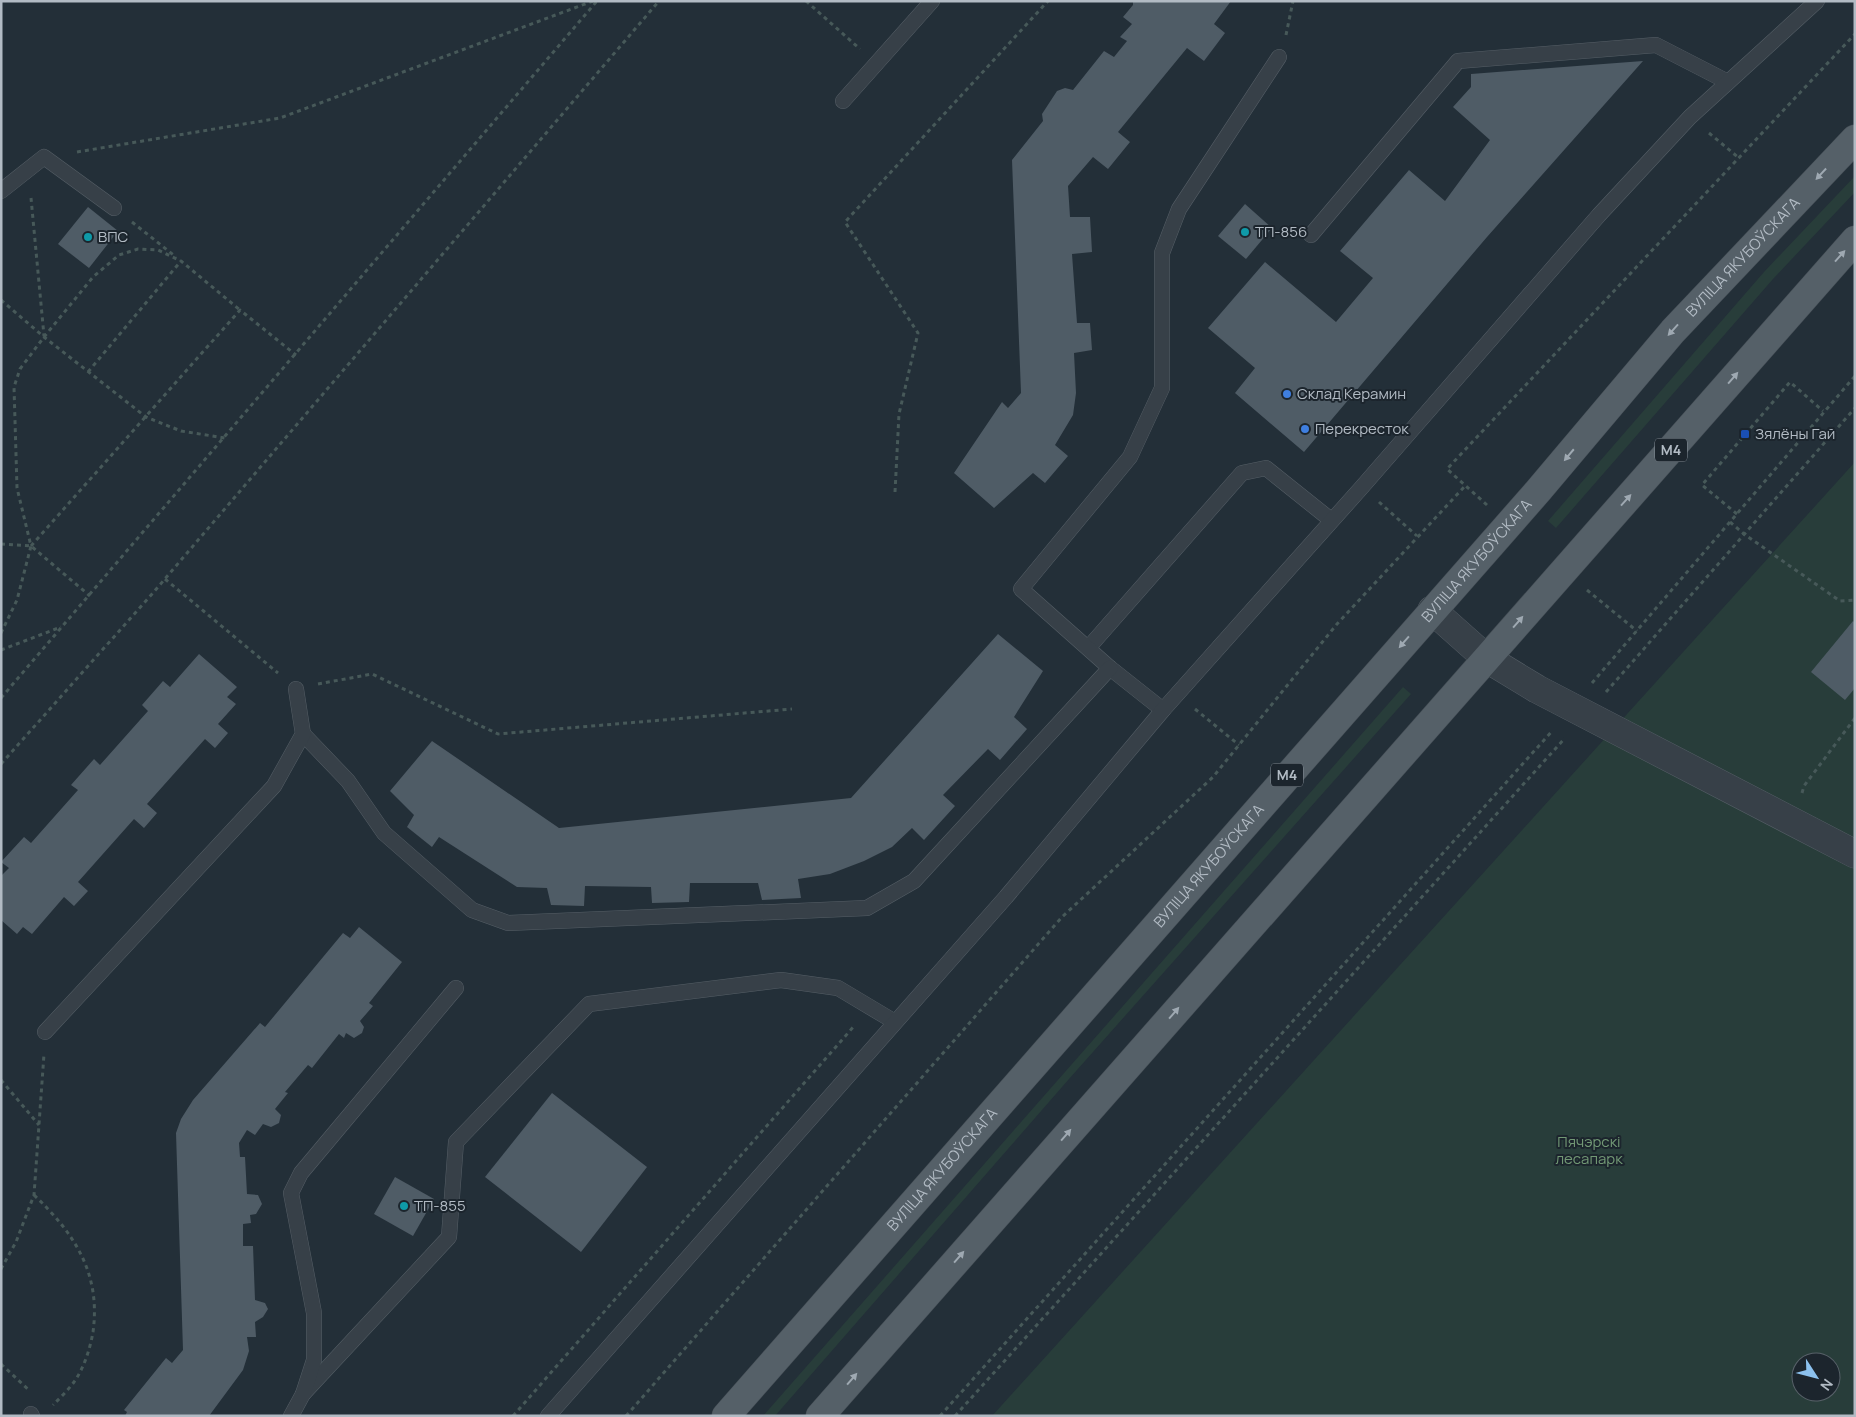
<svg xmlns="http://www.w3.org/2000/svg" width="1856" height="1417" viewBox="0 0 1856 1417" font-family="Manrope,sans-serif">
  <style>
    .green { fill: #283d3a; fill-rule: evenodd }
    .building { fill: #4f5c66 }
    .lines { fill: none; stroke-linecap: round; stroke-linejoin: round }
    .lane-casing { stroke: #555e66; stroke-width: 16 }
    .street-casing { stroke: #555e66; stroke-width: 29 }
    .primary-casing { stroke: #434c54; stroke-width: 29 }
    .path { stroke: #475959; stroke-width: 3; stroke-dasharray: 4 4; stroke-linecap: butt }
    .lane { stroke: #374048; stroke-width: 15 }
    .street { stroke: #374048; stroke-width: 28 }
    .primary { stroke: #556068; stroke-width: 28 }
    .oneway { fill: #9fa9b2 }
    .culture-dot { fill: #0f9aa8; stroke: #1c252d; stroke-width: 2 }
    .shop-dot { fill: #3f7fe0; stroke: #1c252d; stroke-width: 2 }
    .transit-dot { fill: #1a4fb4; stroke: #1c252d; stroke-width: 2 }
    .labels { text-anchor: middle; stroke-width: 4; stroke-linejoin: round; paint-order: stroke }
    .shield { fill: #1c252d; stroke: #858e97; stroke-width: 1 }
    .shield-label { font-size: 14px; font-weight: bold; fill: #b2bbc4 }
    .poi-label { font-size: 15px; fill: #b2bbc4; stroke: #1c252d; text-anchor: start }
    .street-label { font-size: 15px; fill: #b2bbc4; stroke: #1c252d }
    .park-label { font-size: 15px; fill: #729875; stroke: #1c252d }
  </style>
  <rect width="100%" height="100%" fill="#232f38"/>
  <g class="green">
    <polygon points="1855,176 1855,192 1773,279 1556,528 1548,521 1764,272"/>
    <path d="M 1855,462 L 1855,1416 L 992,1416 ZM 1801,1362 L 1831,1362 L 1831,1392 L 1801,1392 Z"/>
    <polygon points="1403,687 1411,694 1069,1079 775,1416 763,1416"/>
  </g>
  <g class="building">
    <polygon points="1133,1 1231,1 1214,24 1225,33 1204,61 1187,48 1118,132 1130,142 1108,169 1093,157 1068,186 1070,217 1090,217 1092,252 1072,254 1077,323 1090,323 1092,350 1074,353 1076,393 1073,415 1055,445 1068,456 1045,483 1033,473 994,508 954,473 1002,402 1008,408 1021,393 1012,160 1043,121 1042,114 1057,91 1065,88 1073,90 1104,51 1114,57 1127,41 1120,37 1132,24 1123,17 1133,5"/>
    <polygon points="1643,61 1487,237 1304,452 1235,393 1255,368 1208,328 1265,262 1336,322 1373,278 1340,251 1409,170 1445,201 1490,140 1453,107 1471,87 1471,74"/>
    <polygon points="1245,204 1272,228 1246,259 1218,236"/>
    <polygon points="88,207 118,231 89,268 58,244"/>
    <polygon points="1853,621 1855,623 1855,688 1845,700 1811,672"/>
    <polygon points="998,634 1043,671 1014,717 1027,729 1000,760 988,749 943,795 955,806 924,840 912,828 892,847 864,861 830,874 798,879 801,898 762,900 758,883 690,883 689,902 652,903 651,887 585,886 584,906 551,905 547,888 517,887 439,837 432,847 407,827 414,815 390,791 432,741 559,828 851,798"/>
    <polygon points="199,654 237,687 227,697 236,704 218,724 228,733 215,748 205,739 147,804 157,813 144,828 134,819 78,882 88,891 74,906 64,897 32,934 23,927 17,934 1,920 1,876 9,868 1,862 24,837 31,843 78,790 71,785 94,759 100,765 148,711 142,705 163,681 170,687"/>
    <polygon points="359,927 402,962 369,1003 373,1006 360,1021 364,1027 362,1033 354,1038 346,1033 344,1038 339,1034 312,1068 308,1065 285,1092 288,1093 275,1109 281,1115 279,1123 271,1127 263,1124 255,1135 247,1130 239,1143 240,1157 245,1157 247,1194 258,1195 262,1204 256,1214 250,1215 251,1223 243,1224 243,1246 253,1246 255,1300 265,1303 268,1309 263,1317 255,1322 256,1337 247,1337 249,1351 243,1370 209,1416 125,1416 127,1412 124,1410 166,1358 172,1363 183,1350 176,1133 181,1119 193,1100 260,1023 265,1027 343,933 350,938"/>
    <polygon points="552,1093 647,1167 581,1252 485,1177"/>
    <polygon points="395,1177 434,1199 413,1236 374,1214"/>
  </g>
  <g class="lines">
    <defs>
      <g id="lane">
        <polyline points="843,101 932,1"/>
        <polyline points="1,191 44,157 114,208"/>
        <polyline points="1311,235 1458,61 1656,45 1728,82"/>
        <polyline points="1089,647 1242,473 1266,468 1331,520"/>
        <polyline points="1163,710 1110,668 1021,589 1130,457 1162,388 1162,253 1179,209 1279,57"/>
        <polyline points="303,734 348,781 384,833 472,910 508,923 867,908 914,881 1110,668"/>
        <polyline points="45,1032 274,786 303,734 296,689"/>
        <polyline points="303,1394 449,1237 456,1142 589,1004 781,980 838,988 895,1022"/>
        <polyline points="31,1414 32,1416"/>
        <polyline points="291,1416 303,1394 314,1360 314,1313 291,1193 301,1173 456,988"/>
        <polyline points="548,1416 1006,897 1163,710 1362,487 1599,215 1690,117 1817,1"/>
      </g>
      <polyline id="street" points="1432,610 1486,658 1537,689 1855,854"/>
      <g id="primary">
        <path id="s1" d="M 726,1416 L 1538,491 L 1673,331 L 1855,139"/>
        <polyline points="820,1416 1855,240"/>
      </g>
    </defs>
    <use href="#lane" class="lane-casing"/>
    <use href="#street" class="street-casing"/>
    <use href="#primary" class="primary-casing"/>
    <g class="path">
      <polyline points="806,1 860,49"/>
      <polyline points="1286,35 1293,1"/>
      <polyline points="1709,133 1739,158"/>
      <polyline points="77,152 280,118 593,1"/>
      <polyline points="31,198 44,336"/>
      <polyline points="132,222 176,257"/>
      <polyline points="1,300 44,337 146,417 181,431 225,438"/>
      <polyline points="88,372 181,261"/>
      <polyline points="895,492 899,414 918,333 845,222 1048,1"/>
      <polyline points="1379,502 1417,536"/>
      <polyline points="1487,505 1447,469 1855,34"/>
      <polyline points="1737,514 1702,485 1790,382 1823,411"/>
      <polyline points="1730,522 1744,534 1840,601 1855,600"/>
      <polyline points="1,544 31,546 90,596"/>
      <polyline points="31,546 240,310 296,355"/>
      <polyline points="165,579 278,673"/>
      <polyline points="1587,590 1637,631"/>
      <polyline points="1,633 17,600 31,546 17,488 14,387 20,369 44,337 93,277 119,255 138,249 158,250 181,261 240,310"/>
      <polyline points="1,650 61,627"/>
      <polyline points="1592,683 1855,376"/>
      <polyline points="318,684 372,674 498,734 792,709"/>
      <polyline points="1606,692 1855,408"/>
      <polyline points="1,698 597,1"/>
      <polyline points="1195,709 1239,745"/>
      <polyline points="1,764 152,594 659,1"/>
      <polyline points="1802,793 1804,786 1855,718"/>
      <polyline points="1,1080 39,1125"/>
      <path d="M 34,1195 C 75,1234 101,1274 93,1332 C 90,1349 84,1368 74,1382 C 68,1390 60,1398 53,1405"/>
      <polyline points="1,1269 16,1242 34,1195 44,1054"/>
      <polyline points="1,1364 30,1391"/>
      <polyline points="513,1416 855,1025"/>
      <polyline points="626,1416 1062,917 1213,777 1337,624 1465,486"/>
      <polyline points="940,1416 1553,730"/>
      <polyline points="955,1416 1565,738"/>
    </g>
    <use href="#lane" class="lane"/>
    <use href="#street" class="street"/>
    <use href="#primary" class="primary"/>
  </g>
  <defs><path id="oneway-solid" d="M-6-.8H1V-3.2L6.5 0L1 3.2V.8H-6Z" transform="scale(1.25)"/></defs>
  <g class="oneway">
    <use href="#oneway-solid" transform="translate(1821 174) rotate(133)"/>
    <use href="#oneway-solid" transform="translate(1840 256) rotate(-48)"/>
    <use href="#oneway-solid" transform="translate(1673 330) rotate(132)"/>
    <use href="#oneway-solid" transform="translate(1733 378) rotate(-49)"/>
    <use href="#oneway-solid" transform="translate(1569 455) rotate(130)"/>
    <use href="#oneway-solid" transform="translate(1626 500) rotate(-48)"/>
    <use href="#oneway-solid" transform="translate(1518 622) rotate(-49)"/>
    <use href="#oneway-solid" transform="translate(1404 642) rotate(131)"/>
    <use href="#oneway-solid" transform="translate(1174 1013) rotate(-49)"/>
    <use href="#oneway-solid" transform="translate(1066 1135) rotate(-49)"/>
    <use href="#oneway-solid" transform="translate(959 1257) rotate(-49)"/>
    <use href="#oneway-solid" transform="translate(852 1379) rotate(-49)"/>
  </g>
  <g class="culture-dot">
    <circle cx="1245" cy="232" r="5"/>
    <circle cx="88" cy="237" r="5"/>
    <circle cx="404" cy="1206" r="5"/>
  </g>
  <g class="shop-dot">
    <circle cx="1287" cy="394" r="5"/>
    <circle cx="1305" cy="429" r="5"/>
  </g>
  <rect class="transit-dot" x="1740" y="429" width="10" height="10" rx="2.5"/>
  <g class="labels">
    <g class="shield">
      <rect x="1655" y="438.5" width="32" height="23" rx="4"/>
      <rect x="1271" y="763.5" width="32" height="23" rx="4"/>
    </g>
    <g class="shield-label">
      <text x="1671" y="455">М4</text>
      <text x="1287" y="780">М4</text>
    </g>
    <g class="poi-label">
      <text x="1255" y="237">ТП-856</text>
      <text x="98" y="242">ВПС</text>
      <text x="1297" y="399">Склад Керамин</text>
      <text x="1315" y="434">Перекресток</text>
      <text x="1755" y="439">Зялёны Гай</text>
      <text x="414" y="1211">ТП-855</text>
    </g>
    <g class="street-label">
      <text dy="5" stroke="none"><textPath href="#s1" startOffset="1542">ВУЛІЦА ЯКУБОЎСКАГА</textPath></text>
      <text dy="5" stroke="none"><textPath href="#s1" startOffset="1138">ВУЛІЦА ЯКУБОЎСКАГА</textPath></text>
      <text dy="5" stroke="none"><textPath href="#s1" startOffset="732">ВУЛІЦА ЯКУБОЎСКАГА</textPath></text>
      <text dy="5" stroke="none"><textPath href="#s1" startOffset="328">ВУЛІЦА ЯКУБОЎСКАГА</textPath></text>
    </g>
    <g class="park-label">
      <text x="1589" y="1147">Пячэрскі<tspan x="1589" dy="17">лесапарк</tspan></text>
    </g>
  </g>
  <rect width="1856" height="1417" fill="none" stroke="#b2bbc4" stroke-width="5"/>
  <g transform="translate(1816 1377) rotate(126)"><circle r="24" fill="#1c252d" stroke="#586169"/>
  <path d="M0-4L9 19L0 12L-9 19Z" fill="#8cc1ee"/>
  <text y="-8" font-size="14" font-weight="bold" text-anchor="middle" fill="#b2bbc4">N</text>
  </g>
</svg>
